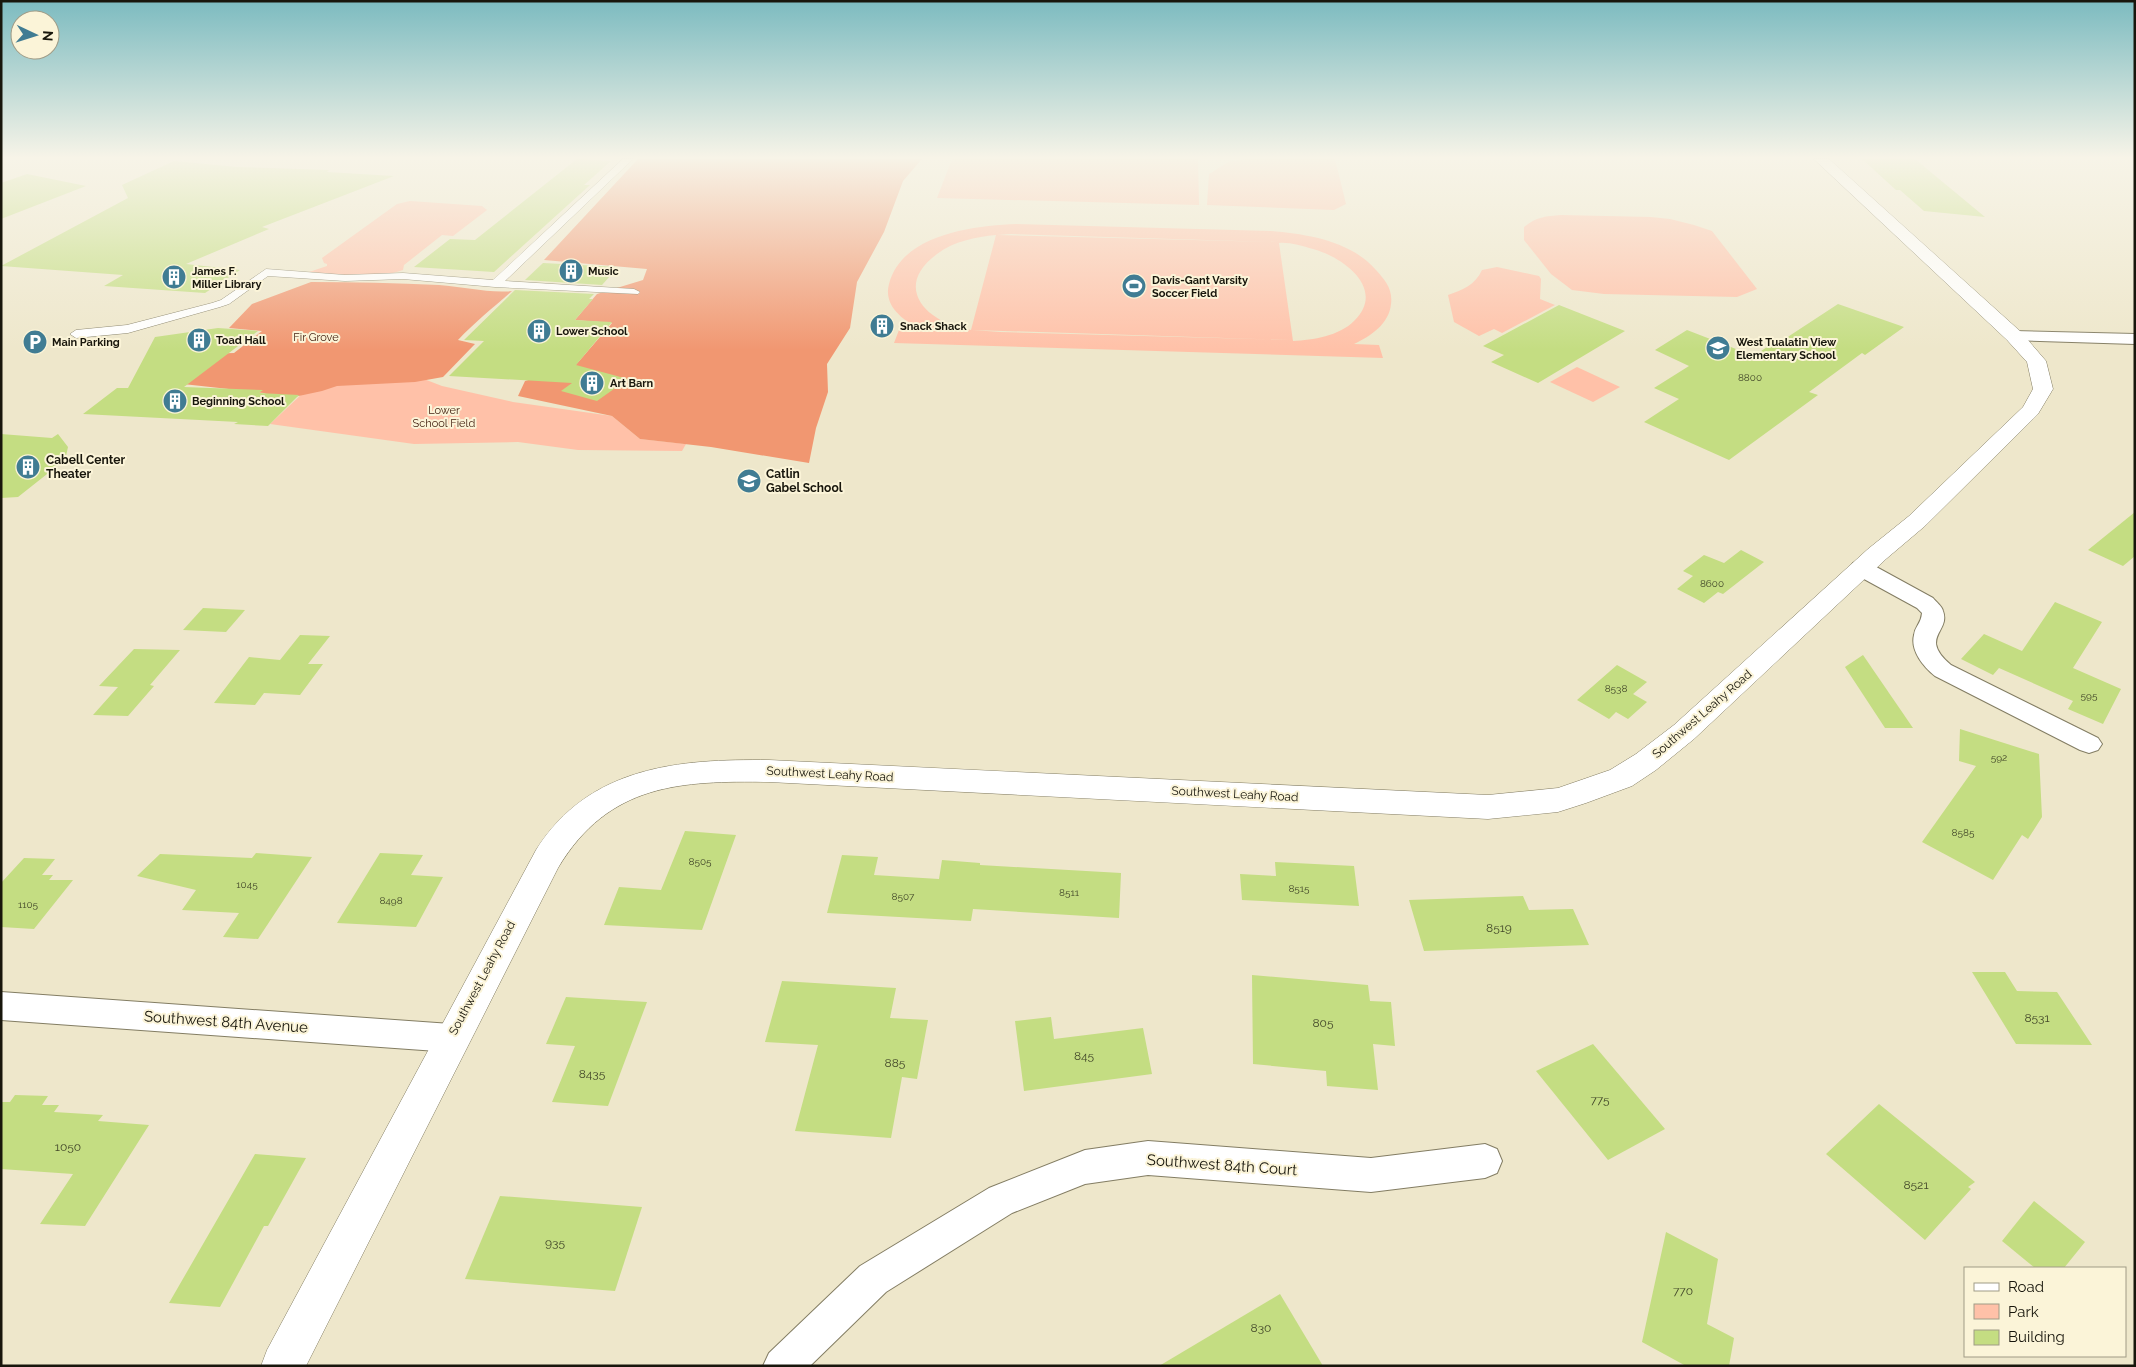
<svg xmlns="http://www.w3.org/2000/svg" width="2136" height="1367" viewBox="0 0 2136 1367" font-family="Raleway,sans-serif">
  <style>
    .green { fill: #ffc1a8; fill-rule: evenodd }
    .forest { fill: #f19771 }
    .building { fill: #c4dd82 }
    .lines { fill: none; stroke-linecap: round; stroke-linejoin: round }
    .pedestrian-casing { stroke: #837d63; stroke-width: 1 }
    .minor-casing { stroke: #837d63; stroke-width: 2 }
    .tertiary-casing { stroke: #837d63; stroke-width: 1 }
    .pedestrian { fill: #fff; fill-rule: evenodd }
    .minor { fill: #fff; fill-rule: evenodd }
    .tertiary { fill: #fff; fill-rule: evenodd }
    .labels { text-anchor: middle; stroke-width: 4; stroke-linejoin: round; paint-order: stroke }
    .number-label { font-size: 10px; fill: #43482a }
    .far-poi-label { font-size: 11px; font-weight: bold; fill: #18160c; stroke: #fbf4d8; text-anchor: start }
    .far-park-label { font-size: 11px; fill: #411e0e; stroke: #fbf4d8 }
    .poi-label { font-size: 12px; font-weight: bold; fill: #18160c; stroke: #fbf4d8; text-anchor: start }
    .street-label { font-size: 12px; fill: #18160c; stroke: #fbf4d8 }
    .near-number-label { font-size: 12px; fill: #43482a }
    .near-street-label { font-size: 15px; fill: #18160c; stroke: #fbf4d8 }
  </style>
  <rect width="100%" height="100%" fill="#eee7cb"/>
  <g class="green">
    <polygon points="952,159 1198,159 1199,205 937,198"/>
    <polygon points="1245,159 1335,159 1346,204 1334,210 1207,205 1209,174 1230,161"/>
    <path d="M 410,201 L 482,206 L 487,210 L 453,236 L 442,235 L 404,265 L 403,270 C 375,280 339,275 309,272 L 327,266 L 327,264 L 324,263 L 322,258 L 397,204 Z"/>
    <path d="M 1561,215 L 1651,217 L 1670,219 L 1694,225 L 1712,231 L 1757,289 L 1737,297 L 1604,294 L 1572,290 L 1551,274 L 1524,240 L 1524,227 C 1536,217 1546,216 1561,215 Z"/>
    <path d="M 1016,224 L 1271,231 C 1307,234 1351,241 1376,270 C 1385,280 1393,289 1391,304 C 1389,324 1371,336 1354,344 L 1379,345 L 1383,358 L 894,343 L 899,330 L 920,330 C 904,320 883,307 889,284 C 902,234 973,226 1016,224 ZM 1011,234 L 1273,242 L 1277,242 L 997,235 ZM 996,235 L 971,330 C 928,324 891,288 937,254 C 954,241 976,237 996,235 ZM 1279,243 C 1289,242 1302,246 1313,249 C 1343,257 1387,289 1354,321 C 1339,336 1313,340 1293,341 ZM 973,330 L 974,330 L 1291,340 L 1000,332 Z"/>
    <path d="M 1497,267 L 1539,276 L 1541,279 L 1540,299 L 1555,305 L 1502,333 L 1494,329 L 1479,336 L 1454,322 L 1448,295 C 1463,290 1475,285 1482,270 Z"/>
    <polygon points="1577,367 1620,387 1593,402 1550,382"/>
    <polygon points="411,374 442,386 513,402 612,416 640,439 686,444 682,451 578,450 518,442 414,444 270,424 304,392 323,379"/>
  </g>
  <g class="forest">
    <polygon points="638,159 922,159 903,181 884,232 857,282 850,328 827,364 828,392 816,428 809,463 711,447 640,439 612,416 518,396 525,381 574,367 612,323 575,320 597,294 643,280 647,269 544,260"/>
    <path d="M 311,282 C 354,282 397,283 439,285 C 464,287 488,293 512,291 C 494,307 475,322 458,340 L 475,344 L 443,377 L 415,382 L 337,386 L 322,391 L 280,400 L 264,393 L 183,384 L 206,354 L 234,353 L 262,331 L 229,328 L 252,304 Z"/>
  </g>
  <g class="building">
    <polygon points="577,159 611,161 584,185 590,185 494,272 414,267 450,239 475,240"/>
    <polygon points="1862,159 1915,159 1985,217 1924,211 1900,190 1896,190"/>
    <polygon points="174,161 237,167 329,170 327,172 394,176 262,227 269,229 186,264 240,270 205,293 104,286 123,275 1,266 128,198 122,185"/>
    <polygon points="27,174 86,186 1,219 1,183"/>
    <polygon points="543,263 618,267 602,285 525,280"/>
    <polygon points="515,290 594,294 589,299 593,299 575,320 612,322 576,365 628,379 597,401 561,391 572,383 449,376 484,341 464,340"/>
    <polygon points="1838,304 1904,327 1865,355 1862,353 1809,392 1818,395 1729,460 1644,422 1679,399 1654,388 1689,366 1655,350 1687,330 1754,356 1777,340 1780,342"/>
    <polygon points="1559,305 1625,331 1538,383 1491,362 1504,355 1483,346"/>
    <polygon points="218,328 258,331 184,387 263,390 259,393 299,395 268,426 234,424 238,422 83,414 117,388 128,388 155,337"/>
    <polygon points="1,434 52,438 58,434 68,447 66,456 61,463 18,497 1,498"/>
    <polygon points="2135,512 2135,556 2123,566 2088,550"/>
    <polygon points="1741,550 1764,562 1723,594 1718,592 1704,603 1677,589 1693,576 1683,571 1704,555 1724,563"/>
    <polygon points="2055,602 2102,622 2073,668 2121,689 2103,724 2068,709 2073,701 1999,668 1993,675 1961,659 1984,634 2022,651"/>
    <polygon points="203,608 245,610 226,632 183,630"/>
    <polygon points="300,635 330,636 308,664 323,664 300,695 264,693 255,705 214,703 249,657 280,660"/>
    <polygon points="134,649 180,650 150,685 154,686 128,716 93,715 118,687 99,686"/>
    <polygon points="1863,655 1913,728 1885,728 1845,667"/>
    <polygon points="1617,665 1647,682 1633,694 1647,702 1628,719 1616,712 1609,719 1577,700"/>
    <polygon points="1960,729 2039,754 2042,817 2028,839 2022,835 1993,880 1922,842 1976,766 1959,761"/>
    <polygon points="685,831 736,835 702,930 604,925 619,887 661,890"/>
    <polygon points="256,853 312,857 258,939 223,937 239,913 182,910 196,890 137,876 160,854 252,858"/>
    <polygon points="380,853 423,855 411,875 443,877 416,927 337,923"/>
    <polygon points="842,855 878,857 874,875 939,879 942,860 980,863 980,865 1121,873 1119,918 973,909 971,921 827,913"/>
    <polygon points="24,858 55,859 42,875 53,875 49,880 73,880 34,929 1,927 1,883"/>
    <polygon points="1275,862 1354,866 1359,906 1242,900 1240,874 1276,876"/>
    <polygon points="1523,896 1529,910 1573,909 1589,945 1424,951 1409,900"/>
    <polygon points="1972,972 2005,972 2017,991 2057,992 2092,1045 2016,1044"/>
    <polygon points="1252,975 1368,985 1370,1001 1391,1002 1395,1046 1373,1044 1378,1090 1327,1086 1326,1071 1253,1064"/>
    <polygon points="782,981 896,988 890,1018 928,1020 917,1079 902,1077 891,1138 795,1131 818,1045 765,1042"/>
    <polygon points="566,997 647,1002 608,1106 552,1102 575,1046 546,1044"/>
    <polygon points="1051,1017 1054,1039 1143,1028 1152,1074 1024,1091 1015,1021"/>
    <polygon points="1593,1044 1665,1129 1608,1160 1536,1071"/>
    <polygon points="15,1095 48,1096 42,1105 59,1105 54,1112 103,1115 98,1121 149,1125 85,1226 40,1224 73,1174 1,1169 1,1102 10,1102"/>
    <polygon points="1879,1104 1975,1182 1968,1187 1971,1189 1925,1240 1826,1154"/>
    <polygon points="255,1154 306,1158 268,1226 264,1226 220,1307 169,1303"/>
    <polygon points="500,1196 642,1207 615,1291 465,1279"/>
    <polygon points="2034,1201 2085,1242 2064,1268 2035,1268 2002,1241"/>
    <polygon points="1666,1232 1718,1259 1707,1324 1734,1338 1729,1366 1686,1366 1642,1342"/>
    <polygon points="1280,1294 1323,1366 1159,1366"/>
  </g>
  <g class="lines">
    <defs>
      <polygon id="pedestrian" points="623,159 633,159 505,281 634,289 640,292 638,294 495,287 403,279 345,281 268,276 229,304 220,307 128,333 76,338 70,334 76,330 127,325 212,303 221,300 266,269 345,275 403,273 493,280"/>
      <g id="minor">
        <polygon points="2014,331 2135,334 2135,344 2008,340 2006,336 2008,332"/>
        <path d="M 1861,561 L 1869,563 L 1933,598 C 1936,602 1942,606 1943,611 C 1951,632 1918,637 1951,665 L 2098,738 L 2102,744 L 2098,750 L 2089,753 L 2080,750 L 1935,676 C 1924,667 1910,651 1914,635 C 1915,626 1921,624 1922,613 L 1917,608 L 1853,573 L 1850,568 L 1853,563 Z"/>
        <polygon points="1,992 451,1024 462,1028 467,1038 462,1048 451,1052 1,1020"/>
        <polygon points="1148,1141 1371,1158 1485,1144 1497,1149 1502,1161 1497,1173 1485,1178 1371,1192 1148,1175 1085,1184 1012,1213 886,1292 810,1366 763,1366 769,1353 860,1266 989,1188 1085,1150"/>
      </g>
      <path id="tertiary" d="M 1814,159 L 1829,159 L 2021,332 L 2046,361 L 2053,389 L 2038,414 L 1925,526 L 1886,559 L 1694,739 L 1656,770 L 1632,786 L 1586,803 L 1558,812 L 1488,819 L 769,782 C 681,781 609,783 558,868 L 306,1366 L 261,1366 L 267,1350 L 536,850 C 589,766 679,759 769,760 L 1488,795 L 1558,788 L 1610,770 L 1636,754 L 1674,725 L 1868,549 L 1909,516 L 2023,407 L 2033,389 L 2027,362 L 2007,340 Z"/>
    </defs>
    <use href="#pedestrian" class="pedestrian-casing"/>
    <use href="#minor" class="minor-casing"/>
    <use href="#tertiary" class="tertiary-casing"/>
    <use href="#pedestrian" class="pedestrian"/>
    <use href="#minor" class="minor"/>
    <use href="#tertiary" class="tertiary"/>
  </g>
  <linearGradient id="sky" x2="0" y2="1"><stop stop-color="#7cbbc0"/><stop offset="0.45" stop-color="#f7f4e8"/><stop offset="1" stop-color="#f7f4e8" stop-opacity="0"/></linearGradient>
  <rect width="2136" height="350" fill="url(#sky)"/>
  <defs>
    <symbol id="building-disc" viewBox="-11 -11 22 22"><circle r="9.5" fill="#407c93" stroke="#fbf4d8"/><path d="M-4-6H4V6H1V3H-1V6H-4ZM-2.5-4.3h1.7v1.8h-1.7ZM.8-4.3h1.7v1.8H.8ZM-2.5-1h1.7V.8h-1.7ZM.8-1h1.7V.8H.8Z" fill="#fff"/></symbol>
    <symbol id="stadium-disc" viewBox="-11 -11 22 22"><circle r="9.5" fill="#407c93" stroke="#fbf4d8"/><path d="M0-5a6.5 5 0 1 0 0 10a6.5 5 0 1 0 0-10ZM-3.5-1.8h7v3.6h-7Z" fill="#fff"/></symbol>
    <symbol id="parking-disc" viewBox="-11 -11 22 22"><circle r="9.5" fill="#407c93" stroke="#fbf4d8"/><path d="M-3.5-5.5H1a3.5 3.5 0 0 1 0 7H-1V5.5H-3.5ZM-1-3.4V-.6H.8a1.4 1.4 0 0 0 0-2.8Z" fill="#fff"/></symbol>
    <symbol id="school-disc" viewBox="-11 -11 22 22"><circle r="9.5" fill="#407c93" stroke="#fbf4d8"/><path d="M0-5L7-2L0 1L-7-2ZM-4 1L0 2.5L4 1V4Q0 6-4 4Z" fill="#fff"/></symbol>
  </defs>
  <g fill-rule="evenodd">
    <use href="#building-disc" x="557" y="257" width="28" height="28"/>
    <use href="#building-disc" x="160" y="263" width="28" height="28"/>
    <use href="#stadium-disc" x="1120" y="272" width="28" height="28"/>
    <use href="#building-disc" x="868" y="312" width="28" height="28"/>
    <use href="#building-disc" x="525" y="317" width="28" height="28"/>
    <use href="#building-disc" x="185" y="326" width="28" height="28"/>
    <use href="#parking-disc" x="21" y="328" width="28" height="28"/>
    <use href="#school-disc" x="1704" y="334" width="28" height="28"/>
    <use href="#building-disc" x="578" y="369" width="28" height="28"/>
    <use href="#building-disc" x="161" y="387" width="28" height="28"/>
    <use href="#building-disc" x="14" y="453" width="28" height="28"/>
    <use href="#school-disc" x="735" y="467" width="28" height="28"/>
  </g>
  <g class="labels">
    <g class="number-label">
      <text x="1750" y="381">8800</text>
      <text x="1712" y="587">8600</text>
      <text x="1616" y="692">8538</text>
      <text x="2089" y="699">595</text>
      <text x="1999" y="761">592</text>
      <text x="1963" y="836">8585</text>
      <text x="700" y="865">8505</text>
      <text x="247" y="888">1045</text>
      <text x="1299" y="892">8515</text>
      <text x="1069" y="896">8511</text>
      <text x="903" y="900">8507</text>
      <text x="391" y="904">8498</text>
      <text x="28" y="908">1105</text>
    </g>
    <g class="far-poi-label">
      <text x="192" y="275">James F.<tspan x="192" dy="13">Miller Library</tspan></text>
      <text x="588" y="275">Music</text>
      <text x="1152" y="284">Davis-Gant Varsity<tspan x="1152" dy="13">Soccer Field</tspan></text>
      <text x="900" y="330">Snack Shack</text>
      <text x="556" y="335">Lower School</text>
      <text x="216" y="344">Toad Hall</text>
      <text x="52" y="346">Main Parking</text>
      <text x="1736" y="346">West Tualatin View<tspan x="1736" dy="13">Elementary School</tspan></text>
      <text x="610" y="387">Art Barn</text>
      <text x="192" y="405">Beginning School</text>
    </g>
    <g class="far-park-label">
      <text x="316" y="341">Fir Grove</text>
      <text x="444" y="414">Lower<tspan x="444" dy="13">School Field</tspan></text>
    </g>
    <g class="poi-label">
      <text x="46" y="464">Cabell Center<tspan x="46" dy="14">Theater</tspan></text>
      <text x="766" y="478">Catlin<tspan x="766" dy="14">Gabel School</tspan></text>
    </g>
    <g class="street-label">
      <text transform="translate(1702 714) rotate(-41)" y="4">Southwest Leahy Road</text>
      <text transform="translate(830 774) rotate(3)" y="4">Southwest Leahy Road</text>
      <text transform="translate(1235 794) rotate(3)" y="4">Southwest Leahy Road</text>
      <text transform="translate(482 978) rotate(-62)" y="4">Southwest Leahy Road</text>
    </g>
    <g class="near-number-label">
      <text x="1499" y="932">8519</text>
      <text x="2037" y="1022">8531</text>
      <text x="1323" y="1027">805</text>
      <text x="1084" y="1060">845</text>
      <text x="895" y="1067">885</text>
      <text x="592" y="1078">8435</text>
      <text x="1600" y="1104">775</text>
      <text x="68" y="1151">1050</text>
      <text x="1916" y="1189">8521</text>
      <text x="555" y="1247">935</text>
      <text x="1683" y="1295">770</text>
      <text x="1261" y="1332">830</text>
    </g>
    <g class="near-street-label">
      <text transform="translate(226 1022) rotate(4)" y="5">Southwest 84th Avenue</text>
      <text transform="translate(1222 1165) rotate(4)" y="5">Southwest 84th Court</text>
    </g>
  </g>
  <rect width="2136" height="1367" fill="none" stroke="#18160c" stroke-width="5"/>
  <rect x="1964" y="1267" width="162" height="90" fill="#fbf4d8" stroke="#a09b86"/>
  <rect x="1974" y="1283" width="25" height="8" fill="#ffffff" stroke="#a09b86"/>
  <text x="2008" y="1292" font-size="15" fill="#18160c">Road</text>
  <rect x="1974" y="1304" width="25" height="15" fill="#ffc1a8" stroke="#a09b86"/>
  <text x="2008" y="1317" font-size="15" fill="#18160c">Park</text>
  <rect x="1974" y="1330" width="25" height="15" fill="#c4dd82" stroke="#a09b86"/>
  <text x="2008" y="1342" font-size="15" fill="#18160c">Building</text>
  <g transform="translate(35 35) rotate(94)"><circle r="24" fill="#fbf4d8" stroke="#a09b86"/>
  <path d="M0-4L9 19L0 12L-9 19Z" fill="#407c93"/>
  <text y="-8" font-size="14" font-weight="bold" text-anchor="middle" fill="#18160c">N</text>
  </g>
</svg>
